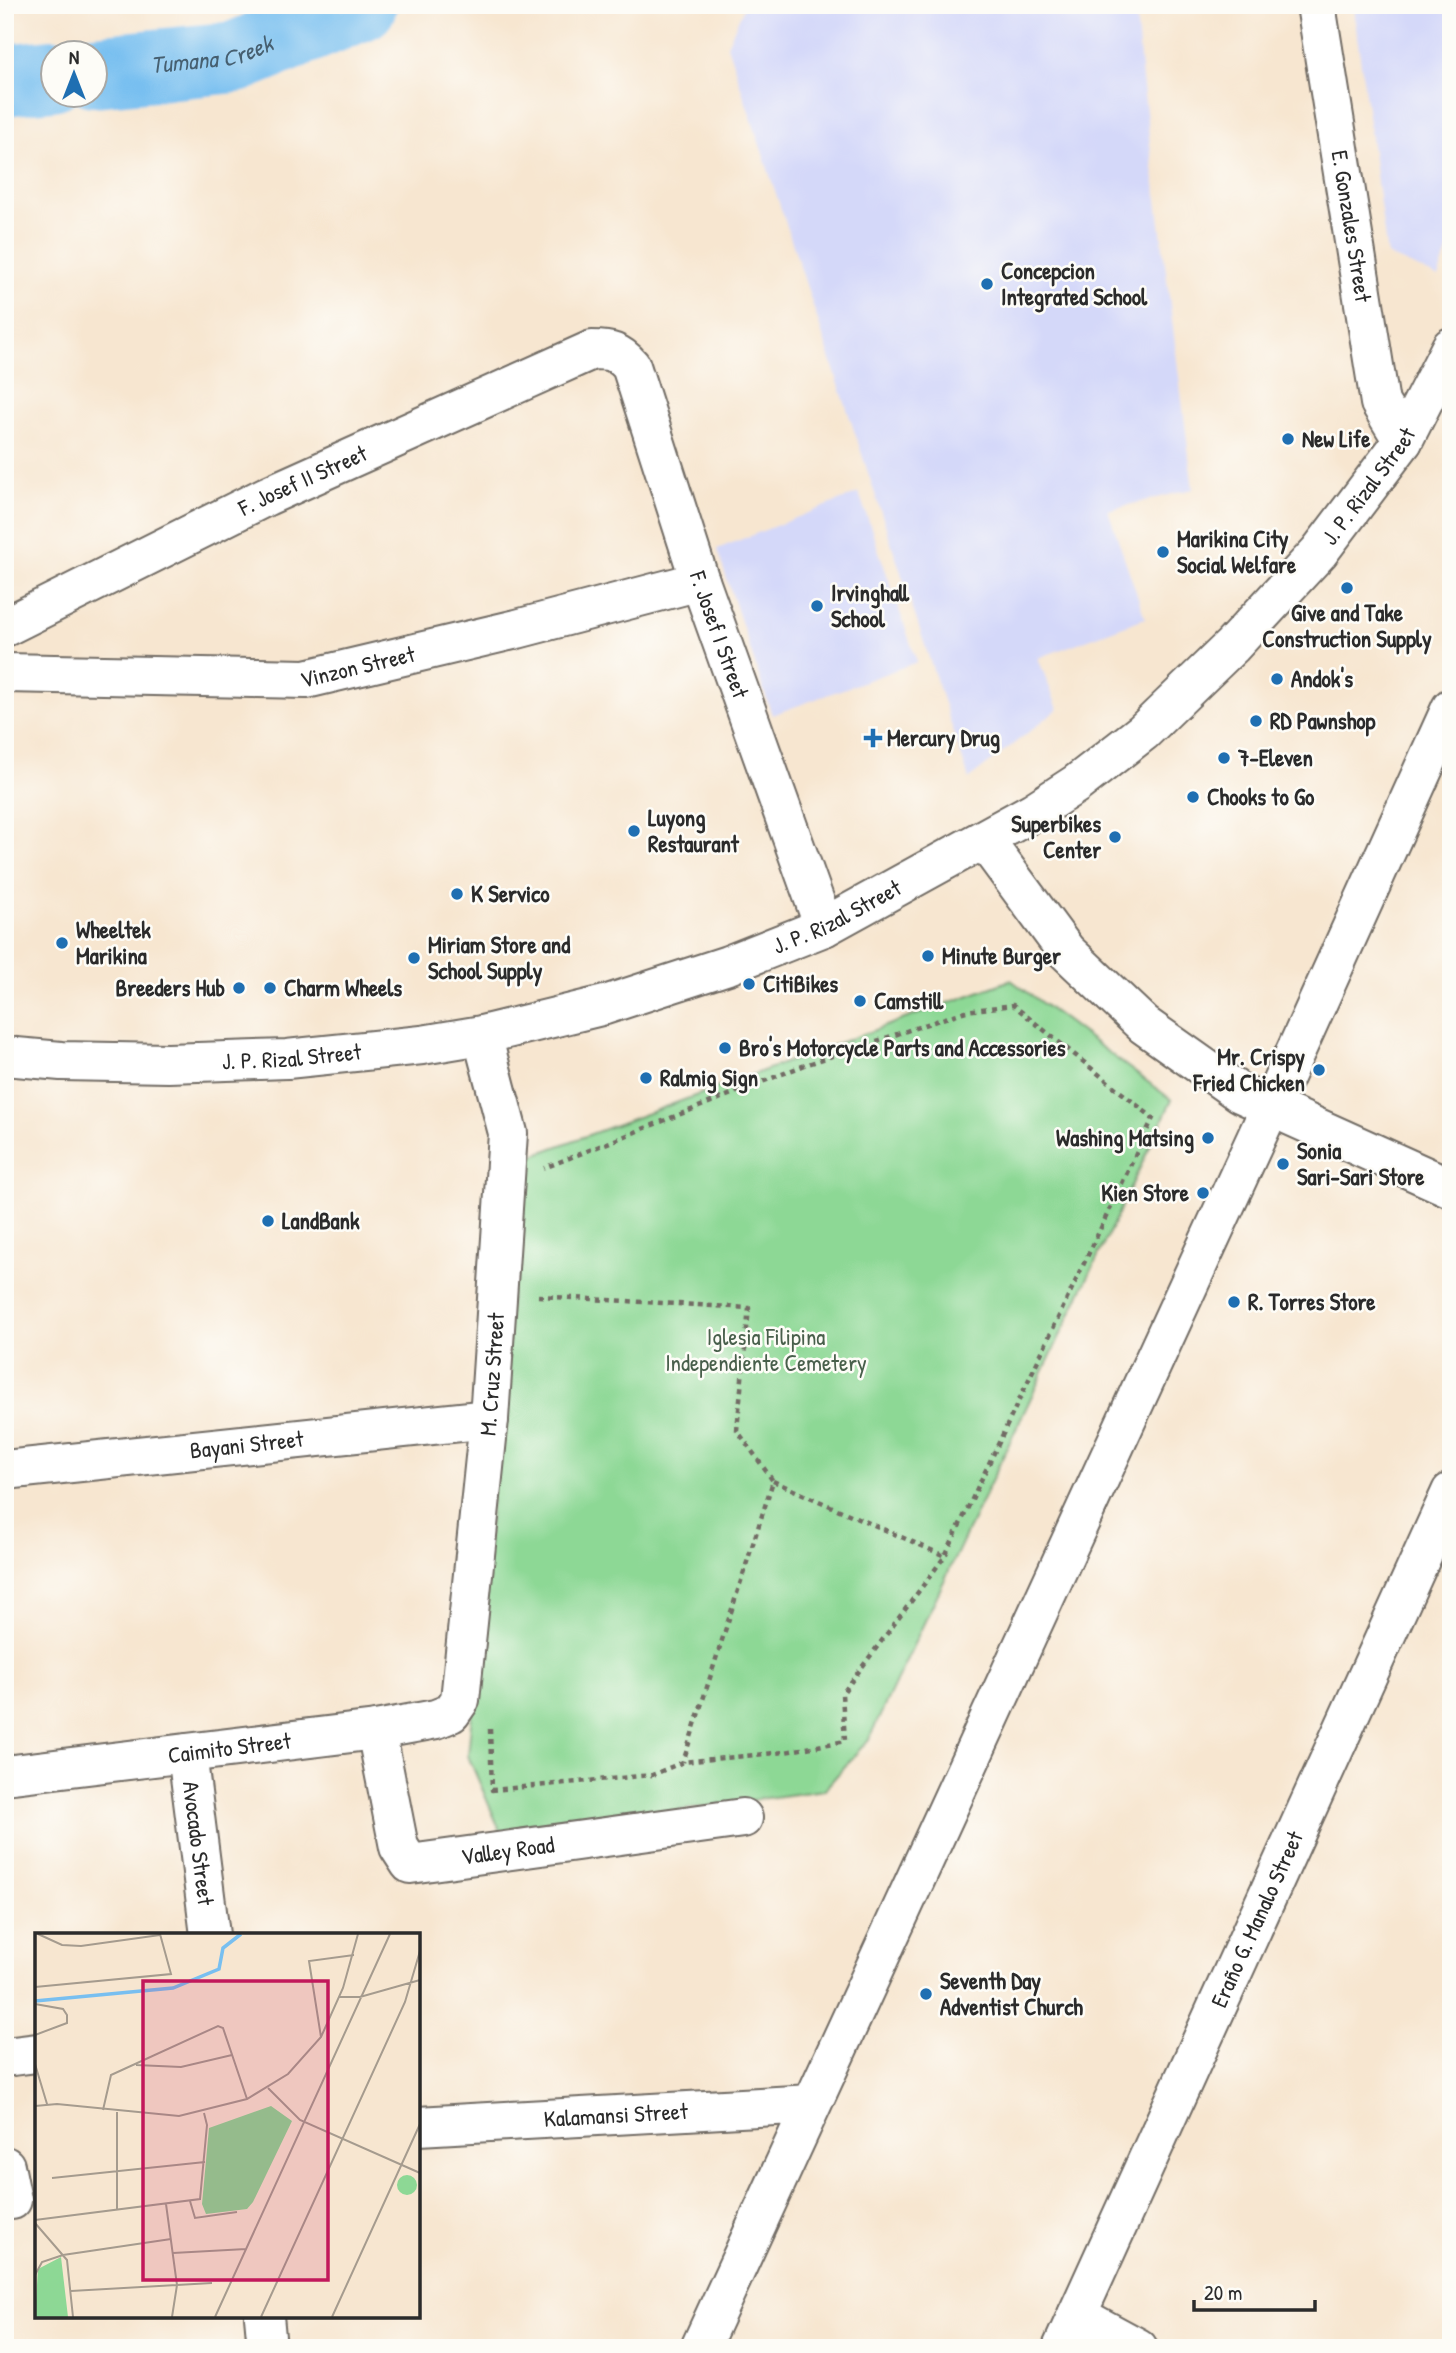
<svg xmlns="http://www.w3.org/2000/svg" width="1456" height="2353" viewBox="0 0 1456 2353" font-family="'Patrick Hand',sans-serif">
  <style>
    .built { fill: #d4d8f9 }
    .green { fill: #8dd895; stroke: #5c8260; stroke-width: 2 }
    .lines { fill: none; stroke-linecap: round; stroke-linejoin: round }
    .river { stroke: #78bff0; stroke-width: 72 }
    .minor-casing { stroke: #726c65; stroke-width: 42 }
    .major-casing { stroke: #726c65; stroke-width: 42 }
    .path { stroke: #726c65; stroke-width: 4.5; stroke-dasharray: 5 5; stroke-linecap: butt }
    .minor { stroke: #fff; stroke-width: 38 }
    .major { stroke: #fff; stroke-width: 38 }
    .poi-dot { fill: #1f6fb2; stroke: #fdfcf7; stroke-width: 2.5 }
    .labels { text-anchor: middle; stroke-width: 5; stroke-linejoin: round; paint-order: stroke }
    .street-label { font-size: 23px; fill: #2b2b2b; stroke: #fdfcf7 }
    .poi-label { font-size: 23px; font-weight: bold; fill: #2b2b2b; stroke: #fdfcf7; text-anchor: start }
    .park-label { font-size: 23px; fill: #485f4b; stroke: #fdfcf7 }
    .water-label { font-size: 24px; font-style: italic; fill: #465f70; stroke: #fdfcf7 }
    .inset-river { fill: none; stroke: #78bff0; stroke-width: 3.5 }
    .inset-road { fill: none; stroke: #a59b8e; stroke-width: 2 }
    .view { fill: #c2185b; fill-opacity: 0.15; stroke: #c2185b; stroke-width: 3.5 }
    .inset-edge { fill: none; stroke: #2b2b2b; stroke-width: 3.5 }
  </style>
  <rect width="100%" height="100%" fill="#fdfcf7"/>
  <filter id="ink" filterUnits="userSpaceOnUse"><feTurbulence type="fractalNoise" baseFrequency=".0143" numOctaves="2"/><feDisplacementMap in="SourceGraphic" scale="14" xChannelSelector="R" yChannelSelector="G"/><feConvolveMatrix kernelMatrix="1 2 1 2 8 2 1 2 1" color-interpolation-filters="sRGB"/></filter>
  <filter id="wash" filterUnits="userSpaceOnUse"><feTurbulence type="fractalNoise" baseFrequency=".00686" numOctaves="4" result="noise"/><feDisplacementMap in="SourceGraphic" scale="28" xChannelSelector="R" yChannelSelector="G"/><feGaussianBlur stdDeviation="1.57" result="paint"/><feColorMatrix in="noise" values="0 0 0 0 0 0 0 0 0 0 0 0 0 0 0 0 0 1.4 0 .05"/><feComposite in="paint" operator="in"/></filter>
  <g filter="url(#wash)">
    <rect width="100%" height="100%" fill="#f7e6d0"/>
    <g class="built">
      <polygon points="745,5 1135,5 1142,79 1193,489 1108,510 1145,618 1038,658 1058,709 969,779 727,45"/>
      <polygon points="1353,5 1451,5 1451,241 1438,277 1387,255"/>
      <polygon points="859,493 917,662 772,715 717,549"/>
    </g>
    <polygon class="green" points="1011,980 1172,1100 869,1739 824,1790 502,1835 468,1756 523,1159"/>
    <g class="lines">
      <g class="river">
        <path id="s1" d="M 94,71 L 236,57 L 361,5"/>
        <polyline points="5,80 52,75"/>
      </g>
    </g>
  </g>
  <g filter="url(#ink)">
    <g class="lines">
      <defs>
        <g id="minor">
          <path id="s2" d="M 1316,5 L 1380,403 L 1403,441"/>
          <path id="s3" d="M 5,627 L 267,496 L 592,350 C 610,350 619,352 631,366 L 700,581 L 824,927"/>
          <path id="s4" d="M 5,673 L 306,679 L 517,629 L 700,581"/>
          <polyline points="985,841 1066,951 1144,1025 1240,1093 1451,1188"/>
          <path id="s5" d="M 5,1470 L 489,1419"/>
          <path id="s6" d="M 376,1730 L 399,1847 L 410,1864 L 743,1818"/>
          <path id="s7" d="M 187,1753 L 210,1935"/>
          <path id="s8" d="M 5,1775 L 376,1730 L 436,1719 L 451,1713 L 460,1700 L 489,1419 L 508,1133 L 482,1035"/>
          <polyline points="5,2057 37,2053"/>
          <path id="s9" d="M 418,2126 L 811,2104"/>
          <polyline points="5,2166 12,2200"/>
          <polyline points="1077,2315 1138,2348"/>
          <polyline points="264,2316 267,2348"/>
          <polyline points="700,2348 1270,1108 1451,708"/>
          <path id="s10" d="M 1062,2348 L 1451,1492"/>
        </g>
        <g id="major">
          <path id="s11" d="M 5,1056 L 61,1061 L 168,1063 L 287,1059 L 422,1045 L 482,1035 L 605,1005 L 728,965 L 824,927 L 1033,812 L 1076,784 L 1143,732 L 1232,646 L 1319,552 L 1403,441 L 1451,347"/>
        </g>
      </defs>
      <use href="#minor" class="minor-casing"/>
      <use href="#major" class="major-casing"/>
      <g class="path">
        <polyline points="538,1296 749,1308 737,1430 773,1481 683,1762"/>
        <polyline points="773,1481 945,1556"/>
        <polyline points="490,1729 492,1790 652,1775 683,1762 785,1752 845,1741 842,1694 945,1556 1153,1118 1013,1005 966,1011 805,1065 544,1168"/>
      </g>
      <use href="#minor" class="minor"/>
      <use href="#major" class="major"/>
    </g>
  </g>
  <g class="poi-dot">
    <circle cx="987" cy="284" r="7"/>
    <circle cx="1288" cy="439" r="7"/>
    <circle cx="1163" cy="552" r="7"/>
    <circle cx="1347" cy="588" r="7"/>
    <circle cx="817" cy="606" r="7"/>
    <circle cx="1277" cy="679" r="7"/>
    <circle cx="1256" cy="721" r="7"/>
    <path d="M869.5 727.5h7v7h7v7h-7v7h-7v-7h-7v-7h7z"/>
    <circle cx="1224" cy="758" r="7"/>
    <circle cx="1193" cy="797" r="7"/>
    <circle cx="634" cy="831" r="7"/>
    <circle cx="1115" cy="837" r="7"/>
    <circle cx="457" cy="894" r="7"/>
    <circle cx="62" cy="943" r="7"/>
    <circle cx="928" cy="956" r="7"/>
    <circle cx="414" cy="958" r="7"/>
    <circle cx="749" cy="984" r="7"/>
    <circle cx="239" cy="988" r="7"/>
    <circle cx="270" cy="988" r="7"/>
    <circle cx="860" cy="1001" r="7"/>
    <circle cx="725" cy="1048" r="7"/>
    <circle cx="1319" cy="1070" r="7"/>
    <circle cx="646" cy="1078" r="7"/>
    <circle cx="1208" cy="1138" r="7"/>
    <circle cx="1283" cy="1164" r="7"/>
    <circle cx="1203" cy="1193" r="7"/>
    <circle cx="268" cy="1221" r="7"/>
    <circle cx="1234" cy="1302" r="7"/>
    <circle cx="926" cy="1994" r="7"/>
  </g>
  <g class="labels">
    <g class="street-label">
      <text dy="8" stroke="none"><textPath href="#s2" startOffset="224">E. Gonzales Street</textPath></text>
      <text dy="8" stroke="none"><textPath href="#s3" startOffset="332">F. Josef II Street</textPath></text>
      <text dy="8" stroke="none"><textPath href="#s11" startOffset="1547">J. P. Rizal Street</textPath></text>
      <text dy="8" stroke="none"><textPath href="#s3" startOffset="976">F. Josef I Street</textPath></text>
      <text dy="8" stroke="none"><textPath href="#s4" startOffset="354">Vinzon Street</textPath></text>
      <text dy="8" stroke="none"><textPath href="#s11" startOffset="854">J. P. Rizal Street</textPath></text>
      <text dy="8" stroke="none"><textPath href="#s11" startOffset="287">J. P. Rizal Street</textPath></text>
      <text dy="8" stroke="none"><textPath href="#s8" startOffset="794">M. Cruz Street</textPath></text>
      <text dy="8" stroke="none"><textPath href="#s5" startOffset="243">Bayani Street</textPath></text>
      <text dy="8" stroke="none"><textPath href="#s8" startOffset="226">Caimito Street</textPath></text>
      <text dy="8" stroke="none"><textPath href="#s7" startOffset="91">Avocado Street</textPath></text>
      <text dy="8" stroke="none"><textPath href="#s6" startOffset="238">Valley Road</textPath></text>
      <text dy="8" stroke="none"><textPath href="#s10" startOffset="471">Eraño G. Manalo Street</textPath></text>
      <text dy="8" stroke="none"><textPath href="#s9" startOffset="198">Kalamansi Street</textPath></text>
    </g>
    <g class="poi-label">
      <text x="1001" y="279">Concepcion<tspan x="1001" dy="26">Integrated School</tspan></text>
      <text x="1302" y="447">New Life</text>
      <text x="1177" y="547">Marikina City<tspan x="1177" dy="26">Social Welfare</tspan></text>
      <text x="831" y="601">Irvinghall<tspan x="831" dy="26">School</tspan></text>
      <text x="1347" y="621" text-anchor="middle">Give and Take<tspan x="1347" dy="26">Construction Supply</tspan></text>
      <text x="1291" y="687">Andok's</text>
      <text x="1270" y="729">RD Pawnshop</text>
      <text x="887" y="746">Mercury Drug</text>
      <text x="1238" y="766">7-Eleven</text>
      <text x="1207" y="805">Chooks to Go</text>
      <text x="648" y="826">Luyong<tspan x="648" dy="26">Restaurant</tspan></text>
      <text x="1101" y="832" text-anchor="end">Superbikes<tspan x="1101" dy="26">Center</tspan></text>
      <text x="471" y="902">K Servico</text>
      <text x="76" y="938">Wheeltek<tspan x="76" dy="26">Marikina</tspan></text>
      <text x="428" y="953">Miriam Store and<tspan x="428" dy="26">School Supply</tspan></text>
      <text x="942" y="964">Minute Burger</text>
      <text x="763" y="992">CitiBikes</text>
      <text x="225" y="996" text-anchor="end">Breeders Hub</text>
      <text x="284" y="996">Charm Wheels</text>
      <text x="874" y="1009">Camstill</text>
      <text x="739" y="1056">Bro's Motorcycle Parts and Accessories</text>
      <text x="1305" y="1065" text-anchor="end">Mr. Crispy<tspan x="1305" dy="26">Fried Chicken</tspan></text>
      <text x="660" y="1086">Ralmig Sign</text>
      <text x="1194" y="1146" text-anchor="end">Washing Matsing</text>
      <text x="1297" y="1159">Sonia<tspan x="1297" dy="26">Sari-Sari Store</tspan></text>
      <text x="1189" y="1201" text-anchor="end">Kien Store</text>
      <text x="282" y="1229">LandBank</text>
      <text x="1248" y="1310">R. Torres Store</text>
      <text x="940" y="1989">Seventh Day<tspan x="940" dy="26">Adventist Church</tspan></text>
    </g>
    <g class="park-label">
      <text x="766" y="1345">Iglesia Filipina<tspan x="766" dy="26">Independiente Cemetery</tspan></text>
    </g>
    <g class="water-label">
      <text dy="8" stroke="none"><textPath href="#s1" startOffset="119">Tumana Creek</textPath></text>
    </g>
  </g>
  <g transform="translate(35 1933)">
    <rect width="385" height="385" fill="#f7e6d0"/>
    <path d="M 236,173 L 257,188 L 218,269 L 212,276 L 171,281 L 167,271 L 174,195 ZM362 252a10 10 0 1 1 20 0a10 10 0 1 1-20 0ZM 26,324 L 33,384 L 0,384 L 3,336 Z" fill="#8dd895"/>
    <path class="inset-river" d="M 0,68 L 138,55 L 184,36 L 188,15 L 206,1"/>
    <path class="inset-road" d="M 3,1 L 27,12 L 46,13 L 125,2M 0,54 L 136,41 L 125,1M 305,64 L 325,64 L 385,47M 0,71 L 28,76 L 32,82 L 32,90 L 0,102M 286,104 L 274,28 L 319,22M 0,131 L 12,171M 101,132 L 146,134 L 197,122M 233,155 L 265,187 L 385,240M 0,173 L 22,171 L 144,183 L 212,166 L 253,141 L 286,104 L 308,55 L 323,1M 68,177 L 76,142 L 183,93 L 188,95 L 212,166M 17,245 L 170,229M 155,268 L 160,285 L 202,279M 131,271 L 142,352 L 137,384M 82,277 L 82,179M 0,287 L 165,266 L 172,192 L 169,180M 0,290 L 32,327 L 38,384M 138,320 L 211,316M 0,342 L 7,329 L 28,322 L 136,306M 36,358 L 177,350M 180,384 L 355,1M 226,384 L 370,69 L 385,18M 297,384 L 385,191"/>
    <path class="view" d="M 108,48 L 293,48 L 293,347 L 108,347 Z"/>
    <rect width="385" height="385" class="inset-edge"/>
  </g>
  <rect width="1456" height="2353" fill="none" stroke="#fdfcf7" stroke-width="28"/>
  <g transform="translate(74 74)"><circle r="33" fill="#fdfcf7" stroke="#a9a8a5" stroke-width="2"/>
  <path d="M0-5L12 26L0 18L-12 26Z" fill="#1f6fb2"/>
  <text y="-10" font-size="19" font-weight="bold" text-anchor="middle" fill="#2b2b2b">N</text>
  </g>
  <path d="M1194 2300v10h121v-10" fill="none" stroke="#2b2b2b" stroke-width="3.5"/>
  <text x="1204" y="2300" font-size="21" fill="#2b2b2b" stroke="#fdfcf7" stroke-width="5" paint-order="stroke">20 m</text>
</svg>
